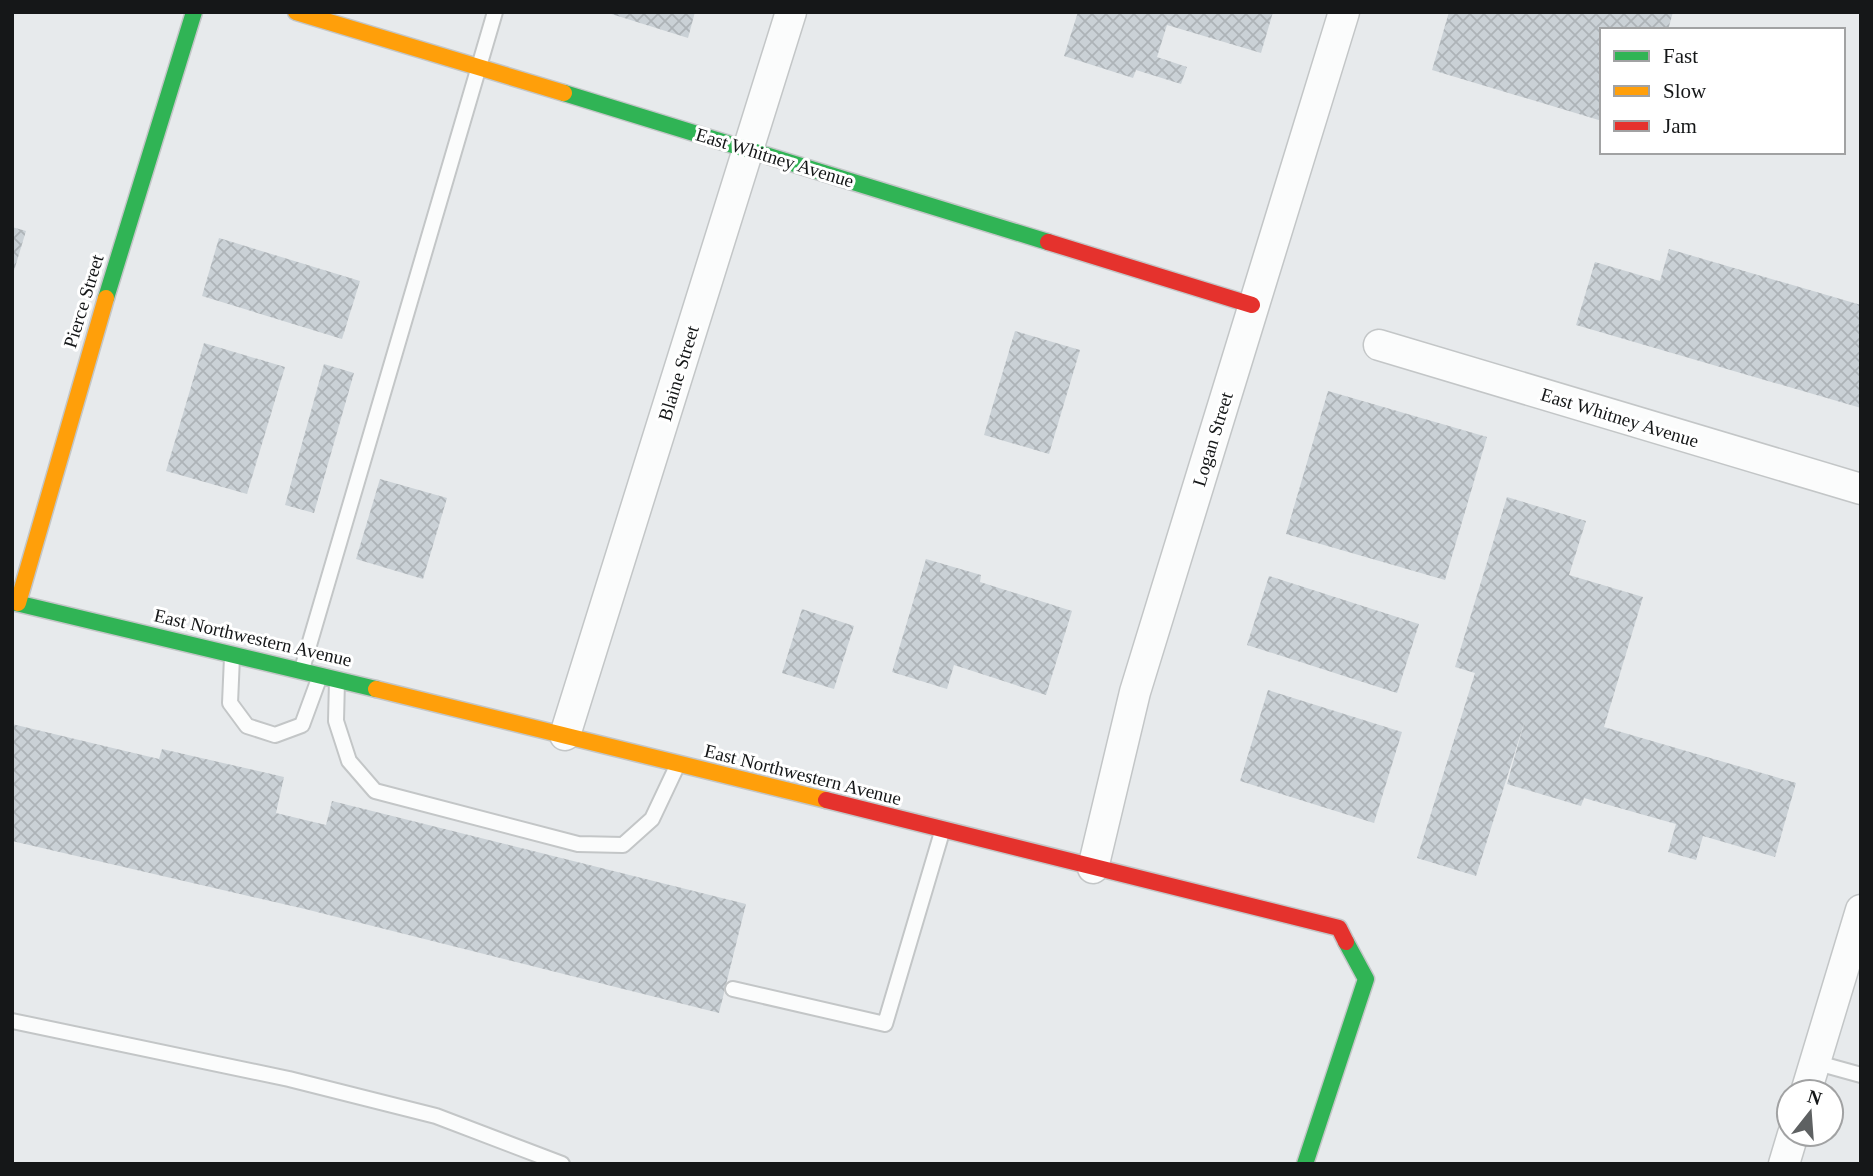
<svg xmlns="http://www.w3.org/2000/svg" width="1873" height="1176" viewBox="0 0 1873 1176" font-family="Georgia,serif">
  <style>
    .building { fill: url(#building-cross-hatch) }
    .lines { fill: none; stroke-linecap: round; stroke-linejoin: round }
    .lane-casing { stroke: #c3c6c7; stroke-width: 18 }
    .street-casing { stroke: #c3c6c7; stroke-width: 33 }
    .fast-casing { stroke: #c3c6c7; stroke-width: 19 }
    .slow-casing { stroke: #c3c6c7; stroke-width: 19 }
    .jam-casing { stroke: #c3c6c7; stroke-width: 19 }
    .lane { stroke: #fbfcfc; stroke-width: 14 }
    .street { stroke: #fbfcfc; stroke-width: 30 }
    .fast { stroke: #30b455; stroke-width: 16 }
    .slow { stroke: #ff9f0a; stroke-width: 16 }
    .jam { stroke: #e5322d; stroke-width: 16 }
    .labels { text-anchor: middle; stroke-width: 6; stroke-linejoin: round; paint-order: stroke }
    .street-label { font-size: 19px; fill: #151718; stroke: #fff }
  </style>
  <defs>
    <pattern id="building-cross-hatch" width="8" height="8" patternUnits="userSpaceOnUse" patternTransform="scale(1.75)"><rect width="8" height="8" fill="#cad1d6"/><path d="M0 0l8 8M0 8l8-8" fill="none" stroke="#adb3b7"/></pattern>
  </defs>
  <rect width="100%" height="100%" fill="#e7eaec"/>
  <g class="building">
    <polygon points="605,12 695,12 688,38"/>
    <polygon points="1078,12 1273,12 1261,53 1167,25 1157,57 1187,67 1181,84 1136,70 1133,78 1064,56"/>
    <polygon points="1449,12 1673,12 1668,30 1602,30 1602,121 1432,70"/>
    <polygon points="12,227 26,231 13,274 12,274"/>
    <polygon points="219,238 360,281 342,339 202,296"/>
    <polygon points="1669,249 1861,305 1861,408 1576,325 1595,262 1660,281"/>
    <polygon points="1015,331 1080,350 1049,454 984,435"/>
    <polygon points="204,343 285,367 247,494 166,471"/>
    <polygon points="324,364 354,373 314,513 285,505"/>
    <polygon points="1328,391 1487,437 1445,580 1286,534"/>
    <polygon points="380,479 447,498 423,579 356,559"/>
    <polygon points="1507,497 1586,521 1569,575 1643,597 1604,727 1796,783 1775,857 1703,836 1696,860 1668,852 1676,824 1584,798 1581,806 1507,784 1525,720 1476,876 1417,858 1475,673 1455,667"/>
    <polygon points="926,559 981,575 980,582 1072,611 1046,695 954,665 947,689 892,672"/>
    <polygon points="1269,576 1419,624 1397,693 1247,645"/>
    <polygon points="802,609 854,626 834,689 782,673"/>
    <polygon points="1268,690 1402,732 1374,823 1240,781"/>
    <polygon points="12,724 159,759 162,749 284,777 276,813 326,825 332,801 746,904 719,1013 305,909 12,841"/>
  </g>
  <g class="lines">
    <defs>
      <g id="lane">
        <polyline points="232,657 230,703 247,726 275,735 302,725 320,676"/>
        <polyline points="302,669 495,12"/>
        <polyline points="337,680 336,721 349,761 375,791 578,844 623,845 652,819 678,764"/>
        <polyline points="733,989 885,1024 942,832"/>
        <polyline points="12,1021 289,1079 436,1116 562,1164"/>
        <polyline points="1814,1062 1861,1075"/>
      </g>
      <g id="street">
        <polyline points="1379,345 1861,489"/>
        <polyline points="565,735 791,12"/>
        <polyline points="1093,868 1135,692 1344,12"/>
        <polyline points="1806,1092 1861,910"/>
        <polyline points="1784,1164 1793,1134"/>
      </g>
      <g id="fast">
        <polyline points="564,93 1048,242"/>
        <polyline points="106,298 194,12"/>
        <polyline points="12,602 376,689"/>
        <polyline points="1305,1164 1366,979 1346,942"/>
      </g>
      <g id="slow">
        <polyline points="296,12 564,93"/>
        <polyline points="18,603 106,298"/>
        <polyline points="376,689 826,800"/>
      </g>
      <g id="jam">
        <polyline points="1048,242 1252,305"/>
        <polyline points="826,800 1339,928 1346,942"/>
      </g>
    </defs>
    <use href="#lane" class="lane-casing"/>
    <use href="#street" class="street-casing"/>
    <use href="#fast" class="fast-casing"/>
    <use href="#slow" class="slow-casing"/>
    <use href="#jam" class="jam-casing"/>
    <use href="#lane" class="lane"/>
    <use href="#street" class="street"/>
    <use href="#fast" class="fast"/>
    <use href="#slow" class="slow"/>
    <use href="#jam" class="jam"/>
  </g>
  <g class="labels">
    <g class="street-label">
      <text transform="translate(775 157) rotate(17)" y="7">East Whitney Avenue</text>
      <text transform="translate(83 301) rotate(-73)" y="7">Pierce Street</text>
      <text transform="translate(678 373) rotate(-73)" y="7">Blaine Street</text>
      <text transform="translate(1620 417) rotate(17)" y="7">East Whitney Avenue</text>
      <text transform="translate(1212 439) rotate(-73)" y="7">Logan Street</text>
      <text transform="translate(253 637) rotate(13)" y="7">East Northwestern Avenue</text>
      <text transform="translate(803 774) rotate(14)" y="7">East Northwestern Avenue</text>
    </g>
  </g>
  <rect width="1873" height="1176" fill="none" stroke="#151718" stroke-width="28"/>
  <rect x="1600" y="28" width="245" height="126" fill="#ffffff" stroke="#a1a2a3" stroke-width="2"/>
  <rect x="1614" y="51" width="35" height="10" fill="#30b455" stroke="#a1a2a3" stroke-width="2"/>
  <text x="1663" y="63" font-size="21" fill="#151718">Fast</text>
  <rect x="1614" y="86" width="35" height="10" fill="#ff9f0a" stroke="#a1a2a3" stroke-width="2"/>
  <text x="1663" y="98" font-size="21" fill="#151718">Slow</text>
  <rect x="1614" y="121" width="35" height="10" fill="#e5322d" stroke="#a1a2a3" stroke-width="2"/>
  <text x="1663" y="133" font-size="21" fill="#151718">Jam</text>
  <g transform="translate(1810 1113) rotate(17)"><circle r="33" fill="#ffffff" stroke="#a1a2a3" stroke-width="2"/>
  <path d="M0-5L12 26L0 18L-12 26Z" fill="#5e6162"/>
  <text y="-10" font-size="19" font-weight="bold" text-anchor="middle" fill="#151718">N</text>
  </g>
</svg>
